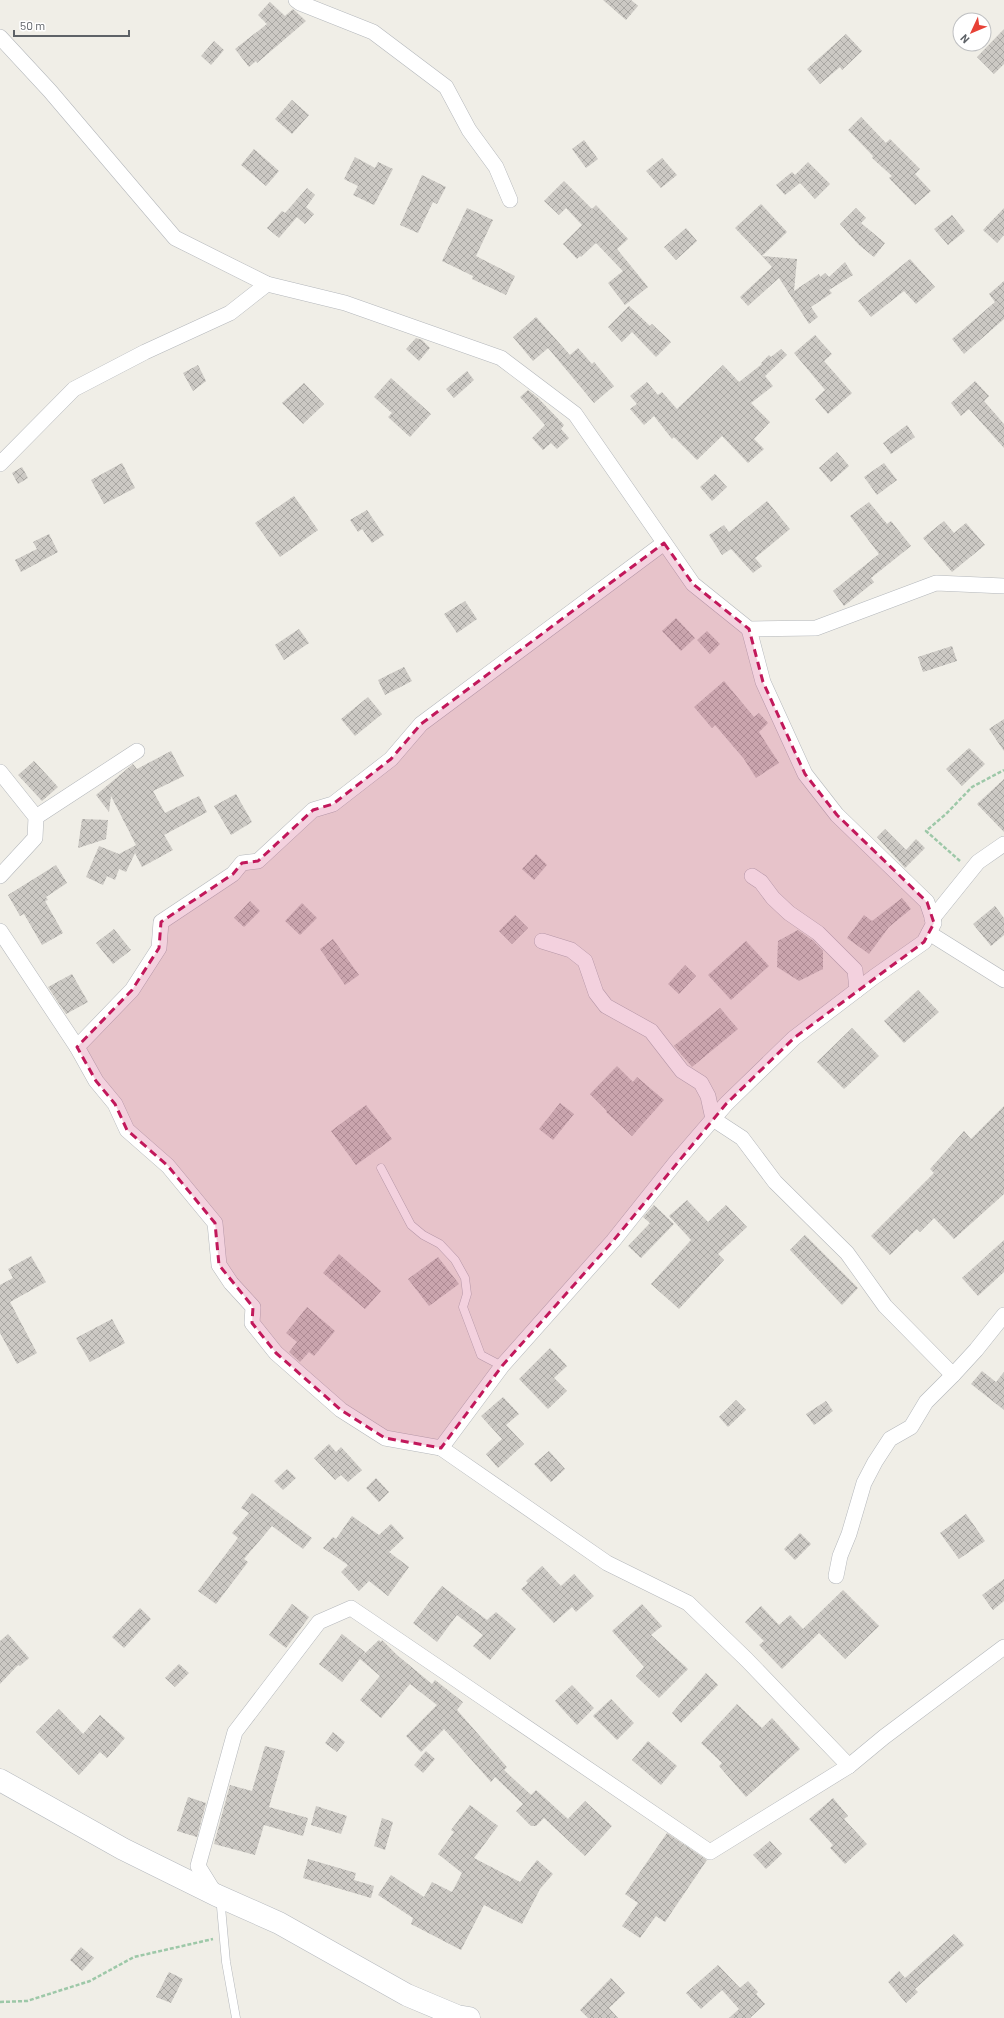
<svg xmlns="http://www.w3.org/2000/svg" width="1004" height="2018" viewBox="0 0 1004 2018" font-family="Barlow,sans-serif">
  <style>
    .building { fill: url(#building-cross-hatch) }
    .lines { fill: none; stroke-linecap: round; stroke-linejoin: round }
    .lane-casing { stroke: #b4b7bb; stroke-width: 9 }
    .street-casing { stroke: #b4b7bb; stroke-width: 16 }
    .secondary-casing { stroke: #b5b9be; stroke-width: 23 }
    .path { stroke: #9dc8a8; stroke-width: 2.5; stroke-dasharray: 4 2; stroke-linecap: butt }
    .lane { stroke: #fff; stroke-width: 8 }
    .street { stroke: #fff; stroke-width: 15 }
    .secondary { stroke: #fff; stroke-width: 22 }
    .marked { fill: #c2185b; fill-opacity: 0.2; stroke: #c2185b; stroke-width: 3; stroke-dasharray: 8 5; stroke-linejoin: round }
  </style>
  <defs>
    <pattern id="building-cross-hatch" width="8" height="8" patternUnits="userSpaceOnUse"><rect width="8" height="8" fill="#ccc9c4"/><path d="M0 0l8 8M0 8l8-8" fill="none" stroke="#a9a7a3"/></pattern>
  </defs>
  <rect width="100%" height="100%" fill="#f0eee7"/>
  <g class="building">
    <polygon points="603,0 631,0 638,6 626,20"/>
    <polygon points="270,2 285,16 293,9 306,21 257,63 256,61 249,67 235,49 267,24 258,15"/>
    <polygon points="1004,29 1004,64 994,74 977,57"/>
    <polygon points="846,34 862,51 842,70 840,67 820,84 807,69"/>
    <polygon points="214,41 224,50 211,65 201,56"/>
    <polygon points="292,100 309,115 292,134 275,119"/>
    <polygon points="861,117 886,143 890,139 920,169 915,174 931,191 915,205 889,178 892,176 872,158 873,156 848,130"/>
    <polygon points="584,140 598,159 586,168 572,149"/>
    <polygon points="254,149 279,171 266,186 241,165"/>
    <polygon points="355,157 375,168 378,162 393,169 374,205 353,195 358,186 344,179"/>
    <polygon points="662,158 677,175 661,188 646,171"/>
    <polygon points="808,162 830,184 815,199 800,183 785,195 776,185 792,172 795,175"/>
    <polygon points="422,175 446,187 437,204 433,202 418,233 400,225"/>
    <polygon points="564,181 592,209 596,205 628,239 617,249 648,287 625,305 608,283 623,271 596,243 581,257 580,256 577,259 563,244 582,225 566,208 559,215 544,201"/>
    <polygon points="307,188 315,195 306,207 314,214 305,224 297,217 279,238 267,228 282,211 285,213"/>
    <polygon points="761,204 787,232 762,256 735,228"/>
    <polygon points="467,208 493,220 476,256 515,276 506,295 472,279 473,276 442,261"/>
    <polygon points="856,208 866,218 861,223 885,243 874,257 859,245 840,224"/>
    <polygon points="1004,208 1004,235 997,243 983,230"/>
    <polygon points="952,215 965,231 948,245 934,229"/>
    <polygon points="686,228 697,241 676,260 664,247"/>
    <polygon points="762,256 797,259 794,291 819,274 820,277 825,273 829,277 845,262 853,275 829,290 832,293 811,307 818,317 809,324 779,278 748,306 740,297 772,267"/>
    <polygon points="910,259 935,287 916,304 904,291 871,317 858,301"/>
    <polygon points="1004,281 1004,319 964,354 952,339 995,302 989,294"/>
    <polygon points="629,306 650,326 652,324 671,342 656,357 632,332 622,342 608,327"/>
    <polygon points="536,317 570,355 578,348 592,364 594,362 614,386 594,403 548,348 533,361 513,337"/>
    <polygon points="815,335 832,354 824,361 852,393 828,414 815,399 825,390 794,353"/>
    <polygon points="416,338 422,340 430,348 419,361 406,349"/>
    <polygon points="781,349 787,355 765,376 773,386 751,403 770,422 754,439 764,449 748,463 722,436 697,460 674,437 672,439 654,416 644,425 630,409 637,404 630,396 647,382 658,395 662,392 677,409 723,365 739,382 762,364 761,363 769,355 771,357"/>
    <polygon points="198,365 206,381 193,391 183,373"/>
    <polygon points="467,371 474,380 454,398 446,389"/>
    <polygon points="391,378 431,414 410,437 388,417 392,413 374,397"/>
    <polygon points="975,381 989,396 984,401 1004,424 1004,448 969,409 961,416 951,403"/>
    <polygon points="304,383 324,404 303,424 282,403"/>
    <polygon points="528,390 538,398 564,425 561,429 569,438 557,449 551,443 543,450 532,438 545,425 520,397"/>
    <polygon points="907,425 915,437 891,454 883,443"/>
    <polygon points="837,452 849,466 831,482 819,468"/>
    <polygon points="122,463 135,488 104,504 91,480"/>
    <polygon points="884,463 897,480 877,495 864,477"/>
    <polygon points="22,467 28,478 18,484 12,473"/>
    <polygon points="715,474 727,487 712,501 700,487"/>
    <polygon points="294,496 318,530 280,557 255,523"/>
    <polygon points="767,501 790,529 755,558 762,566 753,573 731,549 722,555 709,535 724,525 729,532"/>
    <polygon points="869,502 887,524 891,521 911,546 871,578 874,582 844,606 833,591 879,554 850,516"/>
    <polygon points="367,510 384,535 372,543 362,529 358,532 350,520"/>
    <polygon points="944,521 954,533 966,523 985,545 952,572 923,538"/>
    <polygon points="49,534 58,552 21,572 15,560 37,549 33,542"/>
    <polygon points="465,601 477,619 457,633 444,614"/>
    <polygon points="676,618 695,638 681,651 662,631"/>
    <polygon points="299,629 309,643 284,660 275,645"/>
    <polygon points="707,631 720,644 710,654 697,640"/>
    <polygon points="952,646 957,661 923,672 918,657"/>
    <polygon points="404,667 412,681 385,695 378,680"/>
    <polygon points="724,681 754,717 759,713 768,723 759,732 779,763 756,778 744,759 715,725 712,728 694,707"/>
    <polygon points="368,697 382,714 355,736 341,719"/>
    <polygon points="1004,719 1004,751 989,729"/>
    <polygon points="969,748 985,764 962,786 946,769"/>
    <polygon points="171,751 184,776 153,791 165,813 199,796 207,812 164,835 173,850 142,867 135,853 126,872 119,869 115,880 107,876 103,885 86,877 99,846 119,854 136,845 111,796 109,812 96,795 133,764 137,769"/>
    <polygon points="34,761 58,787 42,801 18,775"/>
    <polygon points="1004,779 1004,832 977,804"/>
    <polygon points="236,794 252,822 231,835 214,806"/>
    <polygon points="82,819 108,820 106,839 78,848"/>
    <polygon points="885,829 906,850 916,839 925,848 905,868 877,837"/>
    <polygon points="536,854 547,865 534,880 522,869"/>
    <polygon points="56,865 67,883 46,897 48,900 45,901 63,933 42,945 24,914 20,916 8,895"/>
    <polygon points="902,898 911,909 889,927 869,954 847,938 864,915 872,921"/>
    <polygon points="250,901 260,911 244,927 234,918"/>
    <polygon points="302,903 317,918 300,935 285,921"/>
    <polygon points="995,906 1004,918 1004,935 991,946 973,924"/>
    <polygon points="515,915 528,928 512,944 499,931"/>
    <polygon points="114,929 131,950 113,964 96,943"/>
    <polygon points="798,930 812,940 823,951 823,969 799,981 777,967 778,941"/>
    <polygon points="333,939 359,975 345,985 320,949"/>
    <polygon points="746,941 769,966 731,1000 708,975"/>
    <polygon points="685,965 696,976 679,994 668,984"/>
    <polygon points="72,974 88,1002 66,1014 48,987"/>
    <polygon points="918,990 939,1012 904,1043 884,1021"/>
    <polygon points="720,1008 738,1029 692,1067 674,1046"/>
    <polygon points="852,1028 879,1056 844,1089 817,1062"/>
    <polygon points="617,1066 633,1082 637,1077 664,1100 632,1136 606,1112 607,1111 590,1094"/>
    <polygon points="560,1103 574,1114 553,1140 539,1129"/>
    <polygon points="366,1105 392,1139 356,1165 331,1131"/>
    <polygon points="1004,1106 1004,1194 954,1239 934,1218 920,1232 917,1229 890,1255 871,1236 934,1173 930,1169 964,1131 971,1139"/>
    <polygon points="687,1200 708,1222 726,1205 747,1227 718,1254 724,1260 679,1309 651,1284 691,1240 669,1216"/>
    <polygon points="654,1205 674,1224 641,1258 628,1246 650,1223 643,1217"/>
    <polygon points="805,1235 858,1288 842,1305 790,1250"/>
    <polygon points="1004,1240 1004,1272 978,1296 962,1278"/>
    <polygon points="339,1254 381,1291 365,1309 323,1273"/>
    <polygon points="31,1256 46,1282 10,1302 37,1353 17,1364 0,1333 0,1285 13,1278 8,1269"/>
    <polygon points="438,1257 459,1284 429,1306 408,1279"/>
    <polygon points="307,1307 335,1331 314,1356 309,1352 300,1362 289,1352 297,1342 286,1333"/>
    <polygon points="112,1319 125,1343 90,1362 76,1338"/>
    <polygon points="550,1348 567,1366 554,1378 567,1391 548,1409 519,1379"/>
    <polygon points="982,1371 996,1382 1004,1372 1004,1410 971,1384"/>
    <polygon points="503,1397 519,1414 506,1425 524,1444 498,1468 486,1454 502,1439 481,1416"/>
    <polygon points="736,1400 746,1410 728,1427 719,1417"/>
    <polygon points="826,1401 833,1411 814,1425 806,1414"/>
    <polygon points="329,1444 336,1452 341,1447 362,1470 348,1482 341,1475 335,1480 314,1458"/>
    <polygon points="549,1451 565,1469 551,1482 534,1464"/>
    <polygon points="287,1469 296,1478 283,1490 274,1481"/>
    <polygon points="376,1478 389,1492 379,1502 366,1488"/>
    <polygon points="252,1493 312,1538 303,1549 272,1526 244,1559 248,1562 216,1604 198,1591 238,1538 232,1533 249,1513 241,1508"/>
    <polygon points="966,1514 985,1541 959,1559 940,1533"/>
    <polygon points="352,1516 379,1535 391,1524 404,1538 389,1552 409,1567 388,1596 369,1581 359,1591 341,1572 348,1565 323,1548 333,1537 336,1539"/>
    <polygon points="800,1533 811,1544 795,1560 784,1549"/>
    <polygon points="542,1566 561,1586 574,1574 594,1596 576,1612 572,1607 554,1623 521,1589 528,1583 526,1581"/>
    <polygon points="1004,1579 1004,1601 993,1610 982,1595"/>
    <polygon points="442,1586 487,1620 496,1612 516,1629 490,1660 473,1646 483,1635 457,1615 437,1642 413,1623"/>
    <polygon points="843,1590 879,1626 845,1659 819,1633 782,1669 759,1645 764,1641 745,1622 761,1606 779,1625 790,1615 803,1629"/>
    <polygon points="292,1604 309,1617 286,1648 269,1635"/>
    <polygon points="642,1604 662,1626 651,1635 688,1669 659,1698 636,1676 644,1667 612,1631"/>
    <polygon points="140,1608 151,1619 124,1648 112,1637"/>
    <polygon points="8,1634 29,1658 20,1666 18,1665 0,1684 0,1641"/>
    <polygon points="342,1634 365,1652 363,1655 379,1640 381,1642 382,1640 397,1655 432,1684 435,1680 463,1702 457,1710 507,1767 504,1770 531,1795 536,1790 568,1819 585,1801 612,1826 585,1856 544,1818 536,1826 531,1826 516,1811 523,1804 495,1777 491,1782 444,1729 421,1752 406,1736 437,1705 410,1684 381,1718 360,1700 380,1676 360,1659 342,1682 319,1664"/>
    <polygon points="179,1664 189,1673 175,1687 165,1678"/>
    <polygon points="706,1673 718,1685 681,1723 672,1713"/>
    <polygon points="572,1685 594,1708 577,1725 555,1701"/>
    <polygon points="611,1699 634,1723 617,1740 593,1716"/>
    <polygon points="737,1704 762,1728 772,1718 800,1749 746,1797 719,1766 722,1763 701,1743"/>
    <polygon points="59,1709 83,1734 100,1715 125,1738 107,1758 100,1752 79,1775 36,1732"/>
    <polygon points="333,1732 345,1742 337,1752 325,1743"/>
    <polygon points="648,1741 677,1766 661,1785 632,1760"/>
    <polygon points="265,1746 285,1751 269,1807 308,1818 303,1836 264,1825 255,1855 214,1844 230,1785 252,1791"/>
    <polygon points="426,1751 435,1759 423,1773 414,1765"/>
    <polygon points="188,1797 206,1803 197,1837 177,1831"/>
    <polygon points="833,1798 848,1816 844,1819 867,1844 845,1864 830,1848 833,1845 809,1819"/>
    <polygon points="470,1805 498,1826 474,1858 520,1882 537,1860 553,1874 540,1889 522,1924 484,1905 461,1950 411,1924 413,1918 378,1895 391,1875 424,1897 432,1882 452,1892 462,1873 438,1854 454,1832 451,1830"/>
    <polygon points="316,1806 347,1816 341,1834 311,1825"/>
    <polygon points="382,1818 393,1822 385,1850 374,1846"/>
    <polygon points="667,1833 707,1860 665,1922 656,1916 640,1938 622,1926 638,1903 625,1894"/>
    <polygon points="770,1841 782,1854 766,1869 753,1855"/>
    <polygon points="308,1859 356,1873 354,1880 374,1886 371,1898 303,1878"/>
    <polygon points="954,1934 964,1945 915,1989 918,1992 906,2003 888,1982 899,1971 905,1978"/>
    <polygon points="81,1947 94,1958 82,1971 70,1960"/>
    <polygon points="718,1965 740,1988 748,1981 758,1992 756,1994 765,2004 750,2018 729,2018 739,2009 722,1990 701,2009 686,1993"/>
    <polygon points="169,1972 183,1979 171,2003 156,1997"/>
    <polygon points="611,1978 625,1993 609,2008 618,2018 588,2018 580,2010"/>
  </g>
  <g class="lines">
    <defs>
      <g id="lane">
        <polyline points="381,1168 411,1225 423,1235 440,1244 455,1260 465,1278 467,1294 463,1307 481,1355 502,1366"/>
        <polyline points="224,1899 221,1907 226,1962 236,2018"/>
      </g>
      <g id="street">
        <polyline points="296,0 300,3 373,32 446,87 469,130 496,167 510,200"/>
        <polyline points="0,37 50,91 175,238 267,284 345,303 501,358 575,414 693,584 749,629 816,628 936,583 1004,586"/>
        <polyline points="0,464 74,389 145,352 230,313 267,284"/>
        <polyline points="749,629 763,682 805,774 837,815 927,902 934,923 924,942 874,977 794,1038 726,1104 676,1162 613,1241 502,1366 441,1448 607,1563 688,1603 747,1660 849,1766"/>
        <polyline points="0,772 36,817 35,838 0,876"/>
        <polyline points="36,817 137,751"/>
        <polyline points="752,876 761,882 773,898 789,913 818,933 855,970 857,990"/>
        <polyline points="932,919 978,862 1004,844"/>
        <polyline points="0,931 77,1047"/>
        <polyline points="929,933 1004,980"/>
        <polyline points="542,941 571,950 585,961 596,993 606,1006 651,1031 682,1071 701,1083 708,1096 713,1119 742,1138 775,1182 847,1253 885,1306 953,1375 976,1350 1004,1315"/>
        <polyline points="441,1448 385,1438 341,1410 276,1353 252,1323 253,1307 231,1283 219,1265 215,1223 168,1166 127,1130 115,1104 96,1081 77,1047 132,990 159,948 161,922 233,874 242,863 258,861 313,810 333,804 391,759 421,724 664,543"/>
        <polyline points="836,1576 840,1556 849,1534 864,1483 875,1462 890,1439 911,1427 926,1402 953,1375"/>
        <polyline points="216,1895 198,1866 235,1732 319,1622 351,1608 710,1852 849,1766 884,1737 1004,1647"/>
      </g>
      <polyline id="secondary" points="0,1780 123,1849 216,1895 279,1923 407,1995 457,2016 469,2018"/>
    </defs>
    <use href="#lane" class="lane-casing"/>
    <use href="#street" class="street-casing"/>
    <use href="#secondary" class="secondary-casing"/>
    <g class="path">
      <polyline points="960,861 926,831 946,814 972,787 1004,770"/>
      <polyline points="0,2002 27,2001 90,1981 134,1957 213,1939"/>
    </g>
    <use href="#lane" class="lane"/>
    <use href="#street" class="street"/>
    <use href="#secondary" class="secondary"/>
  </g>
  <path class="marked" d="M 664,543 L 693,584 L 749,629 L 763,682 L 805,774 L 837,815 L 927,902 L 934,923 L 924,942 L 794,1038 L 726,1104 L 613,1241 L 502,1366 L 441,1448 L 385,1438 L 341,1410 L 276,1353 L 252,1323 L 253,1307 L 219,1265 L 215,1223 L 168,1166 L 127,1130 L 115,1104 L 96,1081 L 77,1047 L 132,990 L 159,948 L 161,922 L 233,874 L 242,863 L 258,861 L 313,810 L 333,804 L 391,759 L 421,724 Z"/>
  <g transform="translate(972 32) rotate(226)"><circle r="19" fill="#ffffff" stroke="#bfc0c2"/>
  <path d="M0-3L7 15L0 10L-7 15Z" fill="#e74136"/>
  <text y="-6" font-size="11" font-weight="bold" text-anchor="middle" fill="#5e6267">N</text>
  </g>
  <path d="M14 30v6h115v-6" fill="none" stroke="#5e6267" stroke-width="2"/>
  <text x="20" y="30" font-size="12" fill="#5e6267" stroke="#ffffff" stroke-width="3" paint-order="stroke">50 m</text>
</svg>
